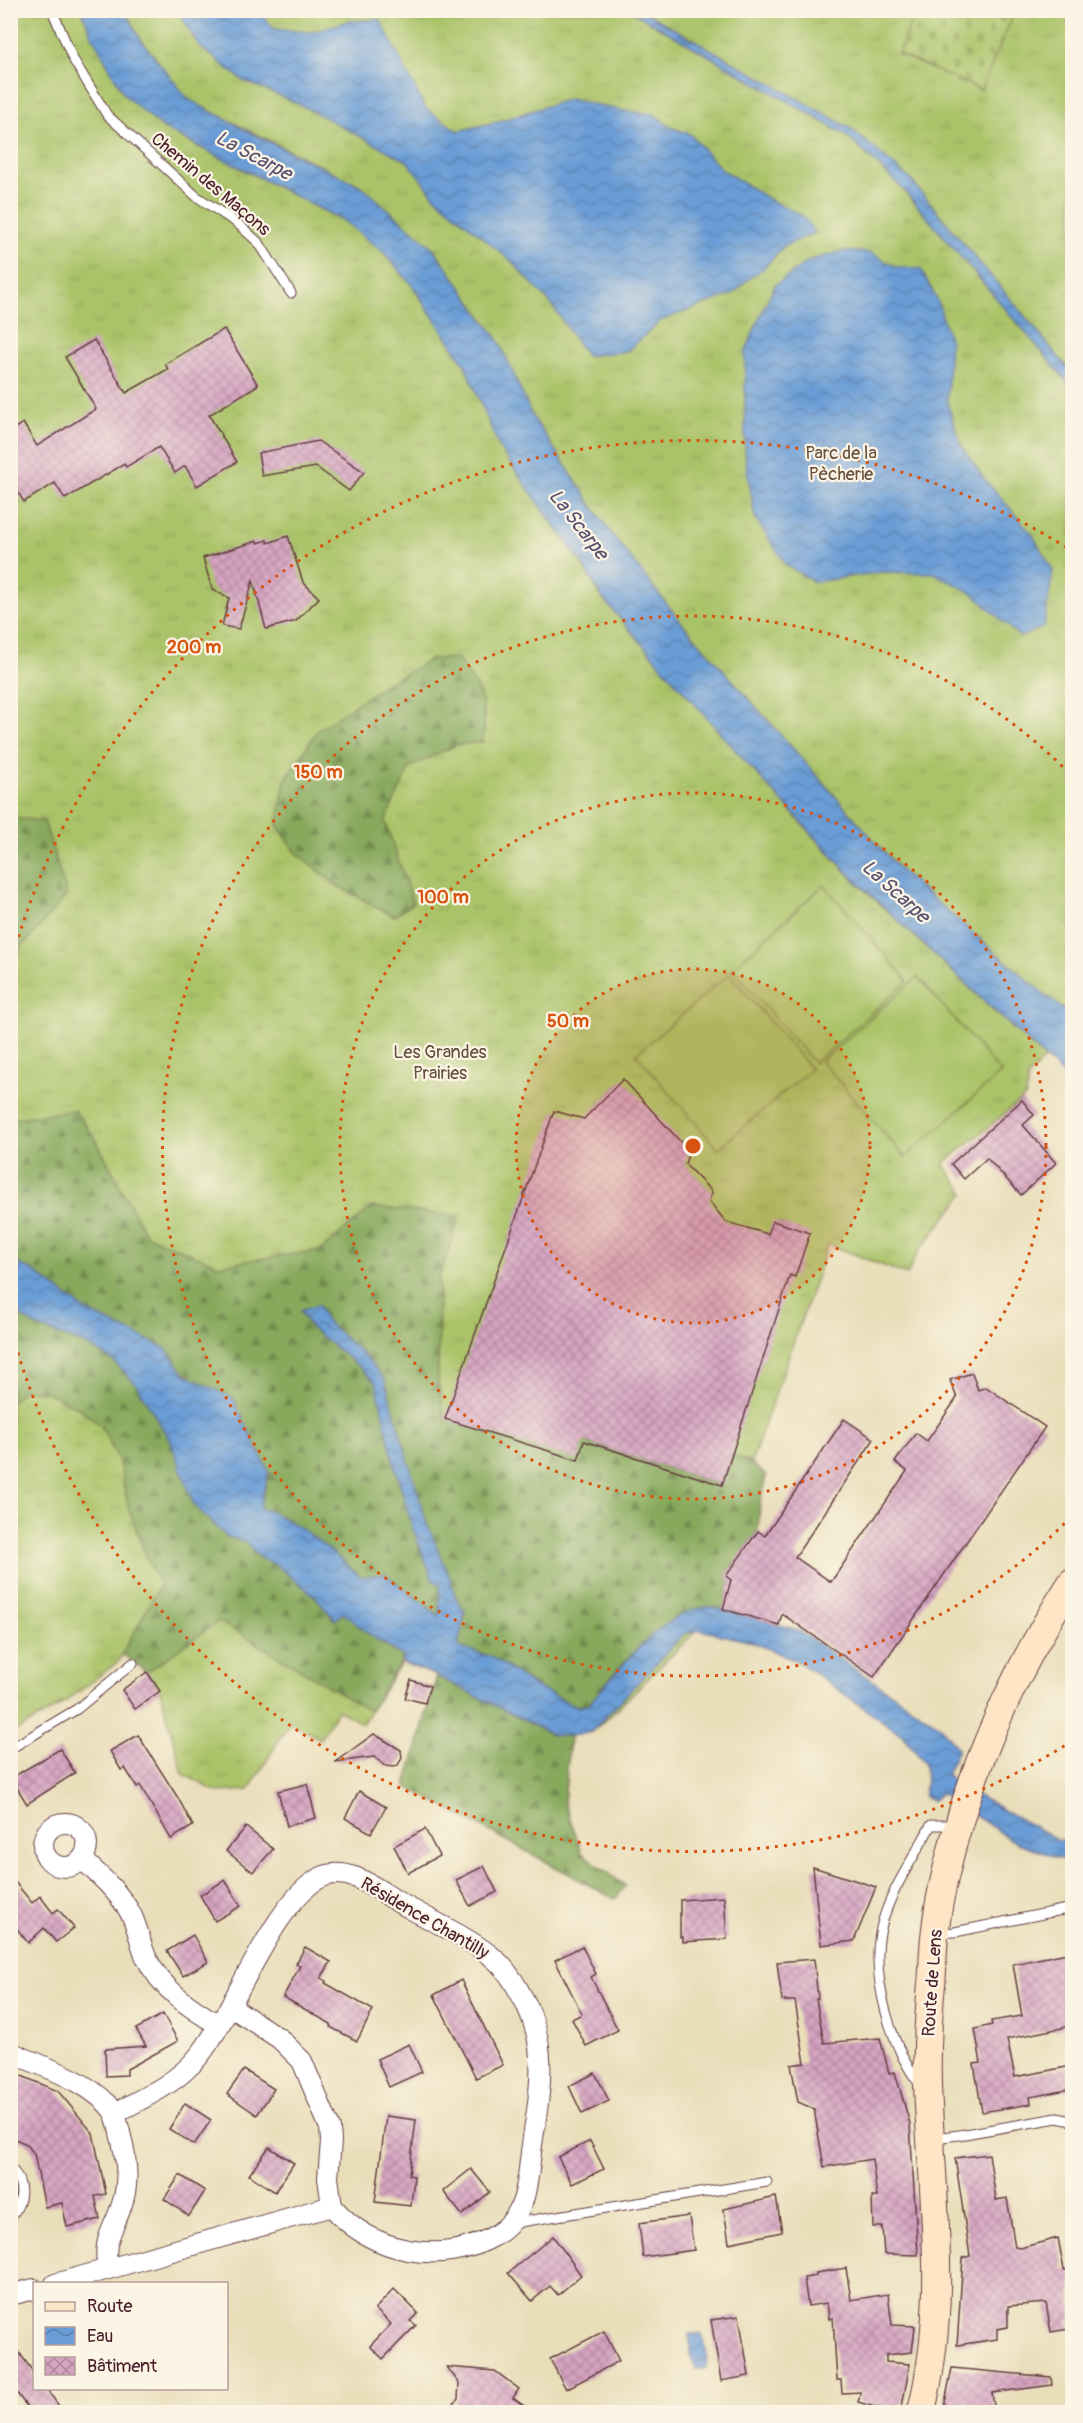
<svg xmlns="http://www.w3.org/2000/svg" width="1083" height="2423" viewBox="0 0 1083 2423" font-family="Pangolin,sans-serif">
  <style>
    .grass { fill: url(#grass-tufts); stroke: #7a714a; stroke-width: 1.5 }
    .forest { fill: url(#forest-firs); stroke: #686444; stroke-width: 1.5 }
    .cemetery { fill: url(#cemetery-stones); stroke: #7a714a; stroke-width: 1.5 }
    .pitch { fill: #aac368; stroke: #7a714a; stroke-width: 1.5 }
    .water { fill: url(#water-waves); stroke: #5a5e80; stroke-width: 1.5 }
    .building { fill: url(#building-cross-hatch) }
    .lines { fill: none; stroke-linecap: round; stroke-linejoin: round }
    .service-casing { stroke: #623c40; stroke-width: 11 }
    .minor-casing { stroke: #623c40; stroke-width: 22 }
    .secondary-casing { stroke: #623c40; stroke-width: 29 }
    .service { stroke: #fff; stroke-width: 9 }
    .minor { stroke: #fff; stroke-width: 20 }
    .secondary { stroke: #fee5c5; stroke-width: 27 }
    .ring { fill: none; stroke: #d8530f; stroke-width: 3; stroke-dasharray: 3 6 }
    .labels { text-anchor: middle; stroke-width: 4.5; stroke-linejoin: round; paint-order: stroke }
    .street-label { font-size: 18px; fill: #4a1f2b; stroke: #fcf5e5 }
    .park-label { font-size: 18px; fill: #67503d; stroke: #fcf5e5 }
    .water-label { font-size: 20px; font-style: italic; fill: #57516f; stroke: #fcf5e5 }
    .centre { fill: #d8530f; stroke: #fcf5e5; stroke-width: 3 }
    .ring-label { font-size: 18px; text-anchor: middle; font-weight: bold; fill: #d8530f; stroke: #fcf5e5; stroke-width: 4.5; stroke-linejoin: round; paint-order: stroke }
  </style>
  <defs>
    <pattern id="grass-tufts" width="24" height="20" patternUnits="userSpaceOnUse" patternTransform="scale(1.5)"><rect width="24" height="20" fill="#aac368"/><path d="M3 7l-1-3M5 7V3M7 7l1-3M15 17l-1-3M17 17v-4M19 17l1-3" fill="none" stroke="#94a75a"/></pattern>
    <pattern id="forest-firs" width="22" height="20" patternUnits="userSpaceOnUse" patternTransform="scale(1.5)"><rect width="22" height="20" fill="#87a95c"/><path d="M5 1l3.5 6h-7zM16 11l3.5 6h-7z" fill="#70894c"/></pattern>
    <pattern id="cemetery-stones" width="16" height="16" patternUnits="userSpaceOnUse" patternTransform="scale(1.5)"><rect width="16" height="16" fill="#aac368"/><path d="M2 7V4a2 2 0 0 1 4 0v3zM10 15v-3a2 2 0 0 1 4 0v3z" fill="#94a75a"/></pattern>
    <pattern id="water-waves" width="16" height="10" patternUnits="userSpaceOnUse" patternTransform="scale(1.5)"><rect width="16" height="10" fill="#6b9dd6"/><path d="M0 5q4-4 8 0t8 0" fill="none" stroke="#5a7fae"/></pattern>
    <pattern id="building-cross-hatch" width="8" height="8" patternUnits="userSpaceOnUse" patternTransform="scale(1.5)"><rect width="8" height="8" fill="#d7a4c2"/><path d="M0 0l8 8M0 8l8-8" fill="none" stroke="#b0859e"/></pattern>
  </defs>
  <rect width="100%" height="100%" fill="#fcf5e5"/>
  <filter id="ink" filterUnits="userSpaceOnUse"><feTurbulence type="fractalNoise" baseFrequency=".0167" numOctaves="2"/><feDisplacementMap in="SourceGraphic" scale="12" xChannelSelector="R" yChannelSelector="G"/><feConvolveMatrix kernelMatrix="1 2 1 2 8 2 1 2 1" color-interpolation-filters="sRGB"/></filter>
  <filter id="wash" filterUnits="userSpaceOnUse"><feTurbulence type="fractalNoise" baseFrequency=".008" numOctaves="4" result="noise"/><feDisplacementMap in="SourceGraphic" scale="24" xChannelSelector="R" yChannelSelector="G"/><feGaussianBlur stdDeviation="1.35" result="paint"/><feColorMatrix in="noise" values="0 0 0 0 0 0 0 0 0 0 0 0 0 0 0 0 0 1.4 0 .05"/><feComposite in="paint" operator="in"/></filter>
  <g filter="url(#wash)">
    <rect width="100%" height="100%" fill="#e9deba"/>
    <g class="grass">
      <polygon points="82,10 91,34 162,128 344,221 383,252 412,285 464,363 500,449 581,562 603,599 744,760 854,880 1045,1058 1028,1077 1026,1096 943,1164 965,1193 918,1252 907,1275 828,1244 751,1463 711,1616 608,1718 591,1732 570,1736 564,1803 582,1853 625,1886 615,1899 406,1786 437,1676 402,1662 362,1724 338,1709 320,1739 290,1722 249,1790 217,1792 183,1774 160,1691 147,1672 123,1654 119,1661 61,1705 11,1734 10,11"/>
      <polygon points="125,11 631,11 846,135 902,188 1072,387 1072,1016 1038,989 903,873 680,621 610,532 532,416 499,341 433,248 361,186 188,100 141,40"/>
      <polygon points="643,11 916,11 898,54 981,90 1015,11 1072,11 1072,373 910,179 850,128"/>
    </g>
    <g class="forest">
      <path d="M 457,658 C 480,690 488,701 483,742 L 456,745 L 410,767 L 385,821 L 413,903 L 394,916 L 336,885 L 296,852 L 277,825 L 285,780 L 317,731 L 381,687 L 431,659 Z"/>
      <polygon points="11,818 44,821 67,895 11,959"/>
      <path d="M 74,1110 L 95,1138 L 146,1235 L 219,1265 L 321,1250 L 372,1207 L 460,1216 L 439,1277 L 438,1381 L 445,1419 L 584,1441 L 721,1485 L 732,1455 L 751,1463 L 766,1476 L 760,1503 L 758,1531 L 726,1576 L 731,1580 L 723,1609 C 670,1596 619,1670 588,1705 C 567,1713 513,1669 493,1658 C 483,1653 469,1651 457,1647 L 440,1616 L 385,1574 L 361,1577 L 332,1552 L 302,1531 L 277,1565 L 316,1597 L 334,1620 L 343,1613 L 369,1634 L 404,1657 L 370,1711 L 219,1621 L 147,1672 L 122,1654 L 160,1585 L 143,1549 L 128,1507 L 119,1461 L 101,1426 L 80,1409 L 46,1392 L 24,1390 L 11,1402 L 11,1119 Z"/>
      <polygon points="437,1676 553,1735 570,1736 564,1803 582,1853 625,1886 615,1899 406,1786"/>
    </g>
    <polygon class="cemetery" points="916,11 1015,11 981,90 898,54"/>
    <g class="pitch">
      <polygon points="824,885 908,981 814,1063 732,969"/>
      <polygon points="729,974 811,1069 718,1149 636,1054"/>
      <polygon points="918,977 1001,1073 905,1157 821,1061"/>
    </g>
    <g class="water">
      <polygon points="82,11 125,11 141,40 188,99 255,135 361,186 433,248 499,341 532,416 610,532 680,621 903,873 1038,989 1072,1016 1072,1083 855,880 744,760 603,599 581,562 500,449 464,363 412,285 383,252 344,221 163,128 125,96 91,34"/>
      <polygon points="178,11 258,11 275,29 312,32 349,21 380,19 425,108 458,131 496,122 569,99 625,111 654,114 670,127 690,134 721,169 770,200 802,215 815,233 784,246 764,268 745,282 733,294 662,320 627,351 586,356 552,305 512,262 435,197 407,161 299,104 244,81 199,46"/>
      <polygon points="631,11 643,11 850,128 910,179 1072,373 1072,387 902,188 846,135"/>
      <polygon points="844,251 871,253 896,267 921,269 938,302 950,342 947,401 960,443 982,476 1032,534 1053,571 1044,627 1020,637 972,593 934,573 882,572 814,582 787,566 755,518 745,456 745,353 760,316 775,285 810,260"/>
      <path d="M 10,1260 L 33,1271 L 88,1312 L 165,1348 L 186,1375 L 233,1398 L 269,1472 L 260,1505 L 261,1509 C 293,1517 335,1554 361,1577 L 385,1574 L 439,1616 L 440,1585 L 433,1580 L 413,1529 L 394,1463 L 376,1383 L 362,1369 L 311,1328 L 300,1311 L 318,1305 L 325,1320 L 366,1357 L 385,1380 L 426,1521 L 449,1576 L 455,1596 L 465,1612 L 458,1647 L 492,1657 L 534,1686 L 578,1707 L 588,1705 C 616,1673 666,1605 712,1607 L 798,1630 L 941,1727 L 958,1749 L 946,1775 L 971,1792 L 1058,1840 L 1072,1841 L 1072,1863 L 1015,1842 L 941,1793 L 932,1801 L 924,1796 L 926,1777 L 924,1762 L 902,1735 L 799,1662 L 752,1642 L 700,1630 L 684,1634 L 591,1732 L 570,1736 L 553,1735 L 437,1676 L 401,1662 L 404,1657 L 369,1634 L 343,1613 L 335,1620 L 316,1597 L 276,1565 L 260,1558 L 245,1542 L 226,1536 L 194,1505 L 171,1442 L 136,1384 L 112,1360 L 89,1346 L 34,1325 L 11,1309 Z"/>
      <path d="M 701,2333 C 706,2344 708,2355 706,2368 L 696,2369 L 690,2354 L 690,2335 Z"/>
    </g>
    <g id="blocks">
      <g class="building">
        <polygon points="224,329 258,385 209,415 237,462 197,486 185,466 175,473 159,447 126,467 124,464 65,499 55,483 24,502 10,480 10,431 23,423 37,446 96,409 65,357 94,340 126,393 168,369 165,364"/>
        <polygon points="318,441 364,472 349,491 316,467 262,476 258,453"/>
        <polygon points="288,536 303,582 319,598 296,621 266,629 253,580 239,629 222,626 229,598 212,589 203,558 257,541 258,543 267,540 268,543"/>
        <polygon points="623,1079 689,1151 685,1164 712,1192 709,1201 726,1222 768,1234 773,1221 810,1233 795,1277 790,1275 722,1485 584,1441 578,1460 445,1419 554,1111 584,1119"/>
        <polygon points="1022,1100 1034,1115 1023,1125 1056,1163 1021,1195 987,1158 964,1179 951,1164"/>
        <polygon points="972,1373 978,1390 986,1387 1045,1427 874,1677 782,1614 779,1625 723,1609 731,1580 726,1576 758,1531 765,1536 844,1419 874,1439 795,1557 831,1582 907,1471 895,1462 916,1433 927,1441 957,1398 950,1380"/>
        <polygon points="147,1672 160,1691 135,1709 122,1690"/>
        <polygon points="411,1680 430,1686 425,1703 405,1698"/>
        <polygon points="374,1734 401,1750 402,1758 398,1765 394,1767 386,1766 374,1757 335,1762"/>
        <polygon points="138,1735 178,1798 193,1826 171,1839 140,1785 137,1787 125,1768 121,1770 110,1751"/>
        <polygon points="60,1749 75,1773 27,1804 11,1778"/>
        <polygon points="307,1784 316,1818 287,1826 278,1791"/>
        <polygon points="359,1791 386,1807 371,1833 345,1818"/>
        <polygon points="246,1827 273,1849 253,1872 226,1851"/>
        <polygon points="425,1829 439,1856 408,1873 394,1846"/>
        <polygon points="484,1866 497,1892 470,1906 456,1880"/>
        <polygon points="813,1867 876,1887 854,1941 821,1945"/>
        <polygon points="10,1876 32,1903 40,1896 53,1913 58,1909 74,1928 56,1942 44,1928 28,1943 10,1920"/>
        <polygon points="225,1880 241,1906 215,1921 200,1895"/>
        <polygon points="724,1897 727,1939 683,1942 683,1937 680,1937 680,1900"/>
        <polygon points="193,1935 208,1962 183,1976 167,1951"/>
        <polygon points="582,1946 596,1974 591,1977 618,2030 586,2046 572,2019 582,2014 555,1960"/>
        <polygon points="305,1947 331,1962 321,1978 326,1981 325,1983 373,2010 357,2041 330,2027 331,2024 283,1997 300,1966 296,1964"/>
        <polygon points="1072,1952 1072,2026 1007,2039 1015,2077 1072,2066 1072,2089 1030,2097 1031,2104 982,2112 974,2064 981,2063 975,2029 992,2025 991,2021 1022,2016 1013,1964"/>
        <polygon points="814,1959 818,1999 816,1999 824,2043 880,2038 889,2073 895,2072 910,2124 918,2255 884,2254 882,2227 873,2227 872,2197 877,2197 872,2159 824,2167 814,2109 798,2102 791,2065 805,2063 795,2001 782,2001 777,1962"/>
        <polygon points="461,1980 503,2065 476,2078 434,1995"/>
        <polygon points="163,2014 178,2041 127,2069 127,2075 106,2076 105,2049 146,2046 136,2029"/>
        <polygon points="409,2044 422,2072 389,2087 377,2059"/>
        <polygon points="244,2070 274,2089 257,2115 227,2094"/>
        <polygon points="10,2071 58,2091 93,2133 106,2194 95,2196 100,2219 67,2227 62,2203 45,2207 34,2154 27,2144 10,2137"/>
        <polygon points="595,2073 609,2101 582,2114 569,2086"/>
        <polygon points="185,2103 211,2120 194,2145 169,2129"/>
        <polygon points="386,2116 416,2120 409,2175 414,2176 411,2206 375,2202"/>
        <polygon points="590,2141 604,2169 572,2184 558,2157"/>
        <polygon points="269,2147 294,2163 275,2192 249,2175"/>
        <polygon points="989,2154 996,2200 1007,2198 1015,2247 1020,2248 1058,2238 1064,2270 1072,2269 1072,2320 1068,2320 1070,2329 1051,2332 1046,2303 1008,2306 1008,2327 997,2329 997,2339 957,2345 963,2258 970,2256 955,2158"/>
        <polygon points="471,2169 490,2192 462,2215 443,2191"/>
        <polygon points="180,2175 205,2191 189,2216 164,2199"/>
        <polygon points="776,2197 782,2232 729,2243 724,2209"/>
        <polygon points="689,2216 694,2250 643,2257 639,2223"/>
        <polygon points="553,2236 581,2275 558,2295 550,2286 532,2301 508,2273"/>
        <polygon points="846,2268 851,2300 888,2294 892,2325 915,2326 912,2352 886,2355 886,2362 910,2364 901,2412 877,2412 878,2408 858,2402 861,2392 842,2393 841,2380 837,2380 833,2318 829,2319 827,2303 808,2306 804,2278 816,2276 816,2273"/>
        <polygon points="394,2289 418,2313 410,2321 416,2325 383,2359 370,2346 391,2324 375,2309"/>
        <polygon points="739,2316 749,2376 721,2381 711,2320"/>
        <polygon points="604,2331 619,2361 566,2389 550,2359"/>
        <polygon points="10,2340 34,2373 34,2388 46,2388 63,2412 31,2412 10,2384"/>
        <polygon points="447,2367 495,2371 519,2389 513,2398 533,2412 448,2412 458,2399 459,2383"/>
        <polygon points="952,2368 1051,2377 1052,2385 992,2393 995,2412 943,2412"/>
      </g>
    </g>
  </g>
  <g filter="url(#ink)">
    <use href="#blocks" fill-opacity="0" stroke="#623c40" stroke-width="1.5"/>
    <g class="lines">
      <defs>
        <g id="service">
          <polyline points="52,10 73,59 107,115 196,196 237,223 259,243 291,293"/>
          <polyline points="10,1749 77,1709 133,1663"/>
          <polyline points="936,1933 955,1932 1072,1908"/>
          <path d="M 920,2085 C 891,2047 870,1976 881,1928 C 889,1892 914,1858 931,1825 L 955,1825"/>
          <polyline points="933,2138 959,2135 1057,2118 1072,2121"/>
          <path d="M 10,2167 C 25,2183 24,2201 10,2218"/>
          <polyline points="514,2223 767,2182"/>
        </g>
        <g id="minor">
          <circle cx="65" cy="1845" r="22"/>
          <path d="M 82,1859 C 100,1876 119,1892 131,1914 C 138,1928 140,1943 146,1957 C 161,1989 190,2008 219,2025"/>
          <polyline points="230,2006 280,2039 302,2061 330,2128 331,2141 328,2178 332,2206"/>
          <path d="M 10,2052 C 46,2068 92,2081 115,2113"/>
          <path d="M 55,2284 L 332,2206 C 370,2253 443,2267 496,2235 C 527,2216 527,2184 531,2152 C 539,2093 552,2045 519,1991 C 512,1978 503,1965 491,1956 C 464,1935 430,1920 400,1903 C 378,1890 349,1865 322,1877 C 274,1899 234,2014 198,2057 C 176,2084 145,2097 115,2113 C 122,2140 131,2170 124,2197 C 117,2227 101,2237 108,2269"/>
          <polyline points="10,2295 34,2289"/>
        </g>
        <path id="secondary" d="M 921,2412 C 948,2307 933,2203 928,2096 C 926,2057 928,2018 932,1979 C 933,1964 933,1948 935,1933 C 938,1902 946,1871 954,1840 C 980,1746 1019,1663 1072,1582"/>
      </defs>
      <use href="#service" class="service-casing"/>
      <use href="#minor" class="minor-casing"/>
      <use href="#secondary" class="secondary-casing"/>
      <use href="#service" class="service"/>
      <use href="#minor" class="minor"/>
      <use href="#secondary" class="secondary"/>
    </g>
  </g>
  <circle cx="693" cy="1146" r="177" fill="#d8530f" fill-opacity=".12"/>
  <g class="ring">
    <circle cx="693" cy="1146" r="177"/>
    <circle cx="693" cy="1146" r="353"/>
    <path d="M1071 1517A530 530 0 1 1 1071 775"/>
    <path d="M1072 1741A706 706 0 0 1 11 1329M11 963A706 706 0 0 1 1072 551"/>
  </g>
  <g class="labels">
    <g class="street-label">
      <text transform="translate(211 184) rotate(40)" y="6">Chemin des Maçons</text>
      <text transform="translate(425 1918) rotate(30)" y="6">Résidence Chantilly</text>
      <text transform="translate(932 1983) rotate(-86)" y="6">Route de Lens</text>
    </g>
    <g class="park-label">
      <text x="841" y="459">Parc de la<tspan x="841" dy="21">Pècherie</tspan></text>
      <text x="440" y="1058">Les Grandes<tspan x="440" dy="21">Prairies</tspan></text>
    </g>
    <g class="water-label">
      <text transform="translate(254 155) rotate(28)" y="7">La Scarpe</text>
      <text transform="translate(579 524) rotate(52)" y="7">La Scarpe</text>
      <text transform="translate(896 891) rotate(42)" y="7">La Scarpe</text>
    </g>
  </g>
  <circle cx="693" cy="1146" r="9" class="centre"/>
  <g class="ring-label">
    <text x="194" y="653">200 m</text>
    <text x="318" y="778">150 m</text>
    <text x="443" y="903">100 m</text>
    <text x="568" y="1027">50 m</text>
  </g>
  <rect width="1083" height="2423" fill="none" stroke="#fcf5e5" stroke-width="36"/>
  <rect x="33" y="2282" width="195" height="108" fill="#fcf5e5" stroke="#b59f9b" stroke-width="1.5"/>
  <rect x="45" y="2302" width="30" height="9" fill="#fee5c5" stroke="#b59f9b" stroke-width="1.5"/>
  <text x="87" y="2312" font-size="18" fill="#4a1f2b">Route</text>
  <rect x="45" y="2327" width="30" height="18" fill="url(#water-waves)" stroke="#b59f9b" stroke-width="1.5"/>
  <text x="87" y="2342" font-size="18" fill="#4a1f2b">Eau</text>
  <rect x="45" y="2357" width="30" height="18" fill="url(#building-cross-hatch)" stroke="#b59f9b" stroke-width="1.5"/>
  <text x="87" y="2372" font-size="18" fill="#4a1f2b">Bâtiment</text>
</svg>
